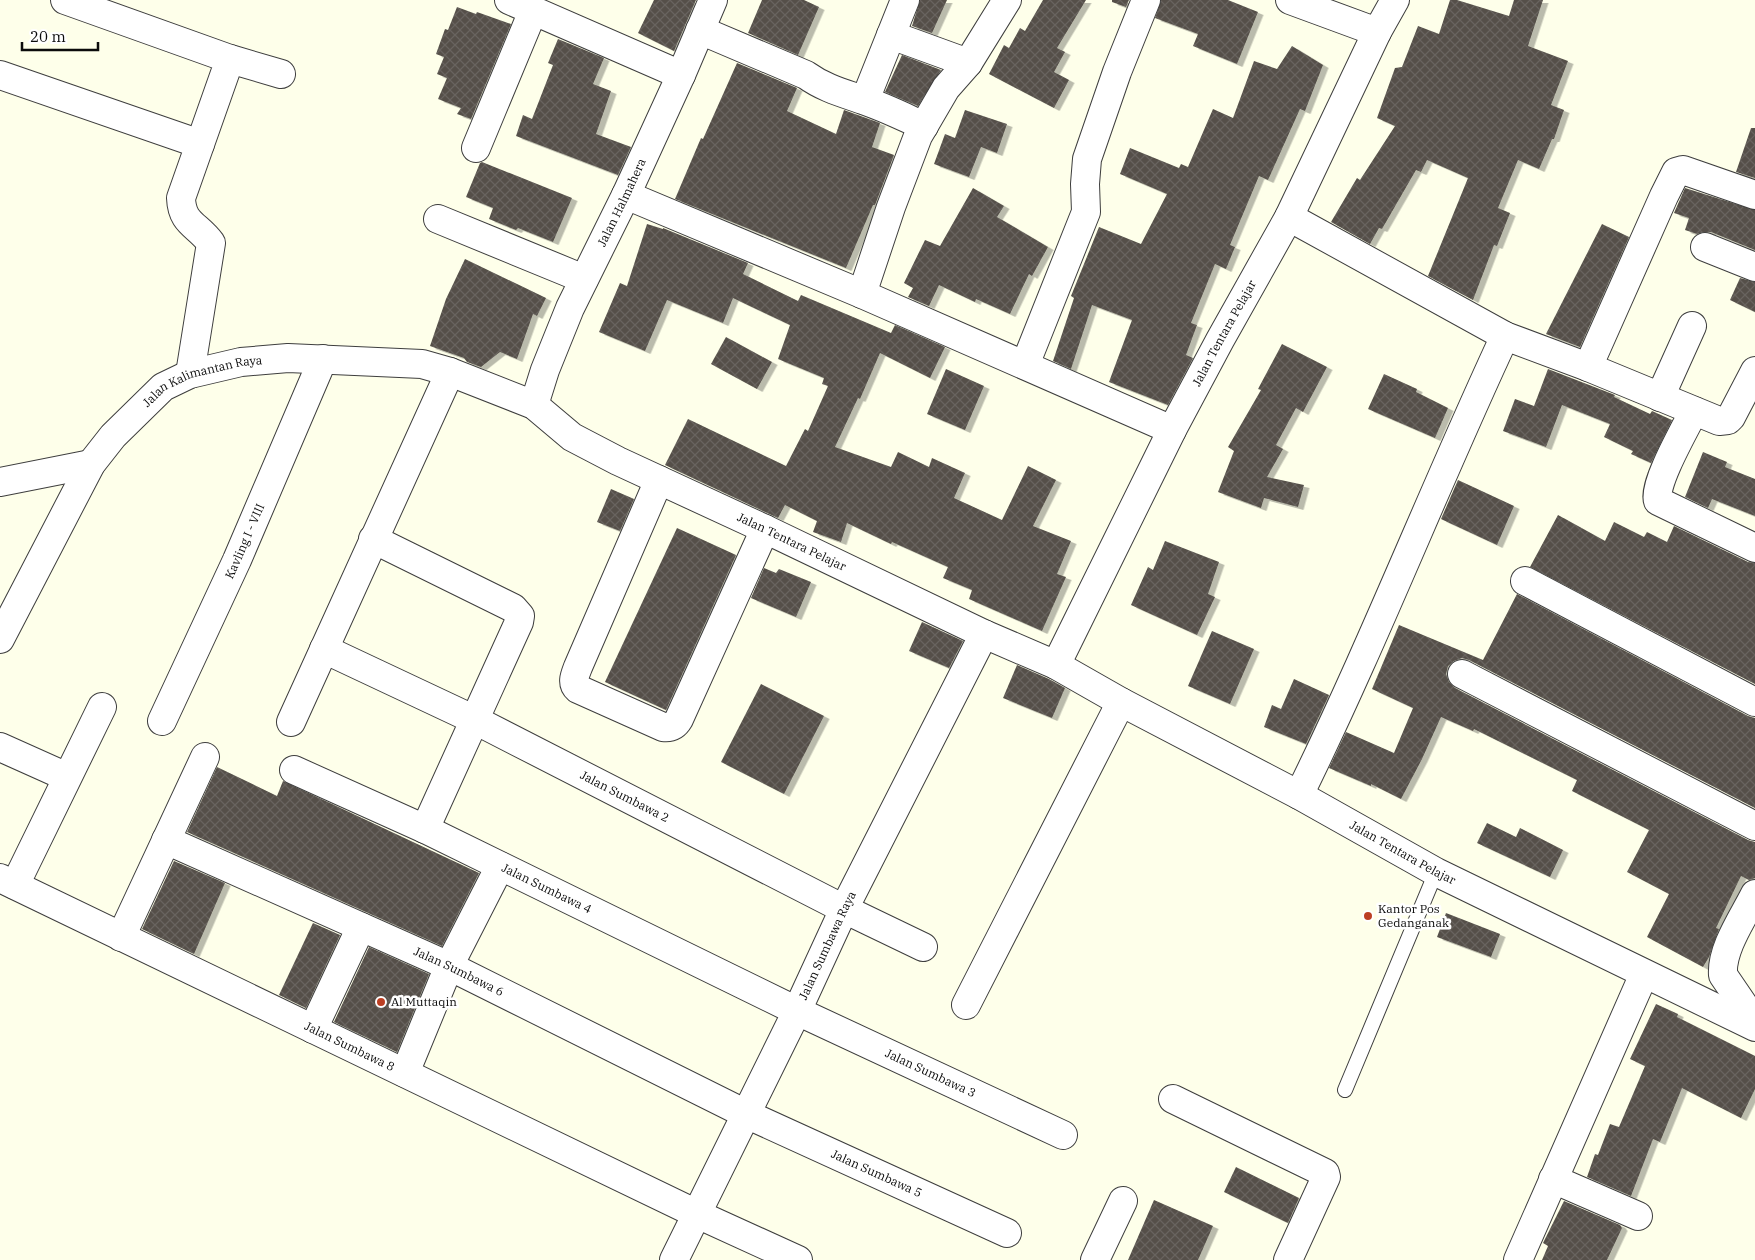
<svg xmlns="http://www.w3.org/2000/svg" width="1755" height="1260" viewBox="0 0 1755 1260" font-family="'IBM Plex Serif',serif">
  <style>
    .building { fill: url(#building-cross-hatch); filter: url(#shadow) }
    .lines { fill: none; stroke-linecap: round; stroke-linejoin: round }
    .lane-casing { stroke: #3e3e3e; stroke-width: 16 }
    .street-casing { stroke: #3e3e3e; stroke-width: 30 }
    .lane { stroke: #fff; stroke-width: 14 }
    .street { stroke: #fff; stroke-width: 28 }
    .poi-dot { fill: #bc3f23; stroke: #fff; stroke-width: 2 }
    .labels { text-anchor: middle; stroke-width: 5; stroke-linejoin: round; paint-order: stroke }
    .street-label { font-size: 12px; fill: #0b0b0b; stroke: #fff }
    .poi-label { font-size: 12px; fill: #0b0b0b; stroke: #fff; text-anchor: start }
  </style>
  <defs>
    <pattern id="building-cross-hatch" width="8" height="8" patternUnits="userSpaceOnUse" patternTransform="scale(1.25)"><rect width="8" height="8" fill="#544f48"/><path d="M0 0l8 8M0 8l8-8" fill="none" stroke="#68645e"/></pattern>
    <filter id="shadow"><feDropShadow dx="5.5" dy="3" stdDeviation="0" flood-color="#0004"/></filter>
  </defs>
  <rect width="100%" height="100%" fill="#feffea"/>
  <g class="building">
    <polygon points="654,0 696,0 674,51 638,33"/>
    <polygon points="762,0 804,0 819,7 798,55 748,33"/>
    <polygon points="920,0 947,0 932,33 912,26"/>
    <polygon points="1043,0 1086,0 1057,48 1065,52 1054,72 1069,80 1054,108 989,74 1004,45 1009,48 1020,28 1025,31"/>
    <polygon points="1112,0 1129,0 1126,7 1112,2"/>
    <polygon points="1161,0 1228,0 1258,12 1237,64 1193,46 1198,34 1155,18"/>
    <polygon points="1450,0 1457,0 1509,16 1514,0 1543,0 1528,46 1568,61 1551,105 1564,110 1554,139 1552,139 1539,169 1518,160 1498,208 1510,213 1497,246 1494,245 1473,300 1428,276 1468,178 1427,160 1421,172 1416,170 1382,229 1379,228 1370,244 1331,222 1357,178 1360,180 1395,126 1377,118 1395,68 1402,67 1418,26 1439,34"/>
    <polygon points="457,7 476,14 477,12 511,24 471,119 457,114 461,108 438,99 447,78 437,74 444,57 436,54 445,29 448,30"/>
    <polygon points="558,39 604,58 593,84 611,91 596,134 631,147 618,175 516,136 523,115 532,119 553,65 548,63"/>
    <polygon points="1292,46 1323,65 1305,111 1300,109 1268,180 1259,176 1230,245 1235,247 1226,269 1215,264 1191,323 1197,325 1186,355 1193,358 1168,405 1109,382 1132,320 1092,305 1071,369 1053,361 1074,298 1071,296 1099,227 1141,244 1167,194 1120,174 1130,148 1179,168 1181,164 1188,167 1213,109 1233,118 1254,61 1277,69"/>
    <polygon points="902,55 941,70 918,106 885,92"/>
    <polygon points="737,63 797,88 787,111 836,134 844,110 880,123 872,147 894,155 875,205 873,205 846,268 675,199 701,138 703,139"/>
    <polygon points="965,110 1007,124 997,153 981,147 969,177 934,164 945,134 955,138"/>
    <polygon points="1751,128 1755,128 1755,178 1736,172"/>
    <polygon points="482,162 572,198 553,242 518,228 516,230 489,219 493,208 466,197 480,163"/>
    <polygon points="973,188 1004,206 997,217 1048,247 1032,276 1029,274 1010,314 976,299 975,302 939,285 929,306 908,297 913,288 904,283 925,240 940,246"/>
    <polygon points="1685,188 1755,210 1755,250 1711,232 1703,232 1697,234 1685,230 1689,218 1674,213"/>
    <polygon points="647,224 663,229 663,228 748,263 743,274 798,301 801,295 891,333 895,325 945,347 930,378 880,353 860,399 858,398 835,447 891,467 898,452 929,467 932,458 965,473 954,498 1002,520 1028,466 1056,480 1033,526 1071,541 1057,574 1066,577 1042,631 969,599 972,590 943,578 948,567 892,542 891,544 847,523 841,542 813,532 817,521 785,505 778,518 665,465 688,419 786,466 805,429 808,431 828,386 822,384 824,378 778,359 790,325 733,298 723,323 667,300 645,351 599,332 620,283 627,286"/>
    <polygon points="1602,224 1629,237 1580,347 1546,334"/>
    <polygon points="465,259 546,298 537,316 533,314 517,359 500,352 481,367 467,362 464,358 430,346 446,299"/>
    <polygon points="1740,278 1755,282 1755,312 1730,300"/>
    <polygon points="726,337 772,362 757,389 711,364"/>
    <polygon points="1282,344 1327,367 1303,412 1296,408 1276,445 1283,449 1267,477 1304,485 1298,507 1264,498 1261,508 1218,492 1234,451 1228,447 1261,390 1258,389"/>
    <polygon points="946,369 984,386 965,430 927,414"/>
    <polygon points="1548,369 1615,395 1614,397 1650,414 1652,411 1672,420 1651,463 1631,454 1633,451 1604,437 1610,424 1562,405 1546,447 1503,431 1515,399 1534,406"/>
    <polygon points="1384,374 1417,389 1416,392 1448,408 1435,438 1368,409"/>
    <polygon points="1703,452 1727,462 1725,467 1755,479 1755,516 1712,499 1708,508 1685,497"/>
    <polygon points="1458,480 1514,506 1497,545 1441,519"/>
    <polygon points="611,489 634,499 620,531 597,522"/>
    <polygon points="1558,515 1605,541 1614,522 1644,537 1647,532 1667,542 1674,526 1748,562 1755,563 1755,684 1530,567"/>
    <polygon points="677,528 736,555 666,710 605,682"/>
    <polygon points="1165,541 1219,562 1208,594 1215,597 1197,635 1131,605 1148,567 1153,570"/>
    <polygon points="764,568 776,573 779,569 811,582 796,617 751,598"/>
    <polygon points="1517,594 1748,716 1755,718 1755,808 1469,660 1462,658 1454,661 1448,666 1446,674 1449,682 1455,688 1748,840 1755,842 1755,878 1749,880 1741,876 1716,928 1719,929 1709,957 1703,967 1647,937 1669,894 1627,872 1649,830 1572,791 1577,780 1474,729 1473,731 1441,717 1422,759 1401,799 1371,784 1371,786 1329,768 1346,732 1394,753 1413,708 1372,689 1399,625 1483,660"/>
    <polygon points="922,622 963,641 949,668 909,651"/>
    <polygon points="1212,631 1254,649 1230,704 1188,686"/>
    <polygon points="1017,665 1049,679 1065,688 1052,718 1003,698"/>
    <polygon points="1294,679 1329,695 1306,744 1264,727 1272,705 1281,709"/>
    <polygon points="761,684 824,716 784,794 721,762"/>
    <polygon points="217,767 277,796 283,781 479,873 442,946 187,832"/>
    <polygon points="1487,823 1516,837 1520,828 1563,850 1550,877 1477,843"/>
    <polygon points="174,861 225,883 194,954 142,929"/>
    <polygon points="1446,913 1500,934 1491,957 1437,937"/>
    <polygon points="313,923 340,935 306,1008 279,995"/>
    <polygon points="369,947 429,974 397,1052 334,1022"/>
    <polygon points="1656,1004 1678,1014 1677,1017 1755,1056 1755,1089 1741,1118 1682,1088 1660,1142 1653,1139 1631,1196 1587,1177 1595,1154 1598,1155 1610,1124 1619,1127 1645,1066 1630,1059"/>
    <polygon points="1236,1167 1299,1198 1288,1223 1224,1192"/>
    <polygon points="1154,1200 1213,1226 1198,1260 1128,1260"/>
    <polygon points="1564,1201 1620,1225 1622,1228 1607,1260 1542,1260 1548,1246 1543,1243"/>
  </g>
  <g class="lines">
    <defs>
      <polyline id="lane" points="1345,1090 1436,872"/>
      <g id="street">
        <path d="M 65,0 L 230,59 L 181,198 C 182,224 197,224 211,243 L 190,374"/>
        <polyline points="509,0 681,75"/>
        <polyline points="1290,0 1377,32"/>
        <path d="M 700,30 L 806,75 C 824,88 843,93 863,100 C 884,107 904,117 924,126"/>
        <polyline points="891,35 968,63"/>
        <polyline points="230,59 281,74"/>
        <polyline points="0,75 200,144"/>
        <polyline points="865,100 905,0"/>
        <polyline points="476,148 533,11"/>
        <polyline points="626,195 862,294 1172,430"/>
        <polyline points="1289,217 1505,336 1588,367 1719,421 1728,420 1731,417 1755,371"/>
        <polyline points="438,219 584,279"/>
        <polyline points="1705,247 1755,267"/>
        <polyline points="862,294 891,207 918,136 946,88 968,63 1007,0"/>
        <polyline points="1025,365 1086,212 1085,184 1087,159 1117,72 1146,0"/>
        <polyline points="1588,367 1664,196 1676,172 1683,170 1755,195"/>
        <polyline points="1660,397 1692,326"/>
        <path id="s1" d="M 534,405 L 545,370 L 570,308 L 626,195 L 681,75 L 713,0"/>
        <path d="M 1694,411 C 1686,427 1652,486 1658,501 L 1755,548"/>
        <path d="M 659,480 L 578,667 C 575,675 571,683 578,689 L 663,727 C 671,728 675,726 679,719 L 765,529"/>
        <polyline points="0,482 91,464"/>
        <polyline points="373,539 513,608 520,616 519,622 425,829"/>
        <polyline points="1525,581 1755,702"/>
        <path id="s2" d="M 0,639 L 91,464 L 113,436 L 163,387 L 190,374 L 241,362 L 288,358 L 422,364 L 450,372 L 534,405 L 572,437 L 618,461 L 765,529 L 984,634 L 1056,665 L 1121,702 L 1299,795 L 1436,872 L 1755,1027"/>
        <path id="s3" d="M 324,649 L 475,720 L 844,909 L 923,947"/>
        <path id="s4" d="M 1056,665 L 1172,430 L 1220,340 L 1289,217 L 1377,32 L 1395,0"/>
        <polyline points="1462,674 1755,826"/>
        <path id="s5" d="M 162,721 L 237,560 L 323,359"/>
        <polyline points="291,722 450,372"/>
        <polyline points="0,747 67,777"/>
        <path id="s6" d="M 294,770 L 425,829 L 797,1011 L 1063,1135"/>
        <path d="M 1299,795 C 1373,645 1434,488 1505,336"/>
        <path id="s7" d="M 166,840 L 449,966 L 746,1114 L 1007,1233"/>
        <path id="s8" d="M 0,878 L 697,1214 L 798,1260"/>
        <polyline points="15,885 102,707"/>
        <path d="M 1755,894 C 1743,918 1721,949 1723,975 L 1755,1022"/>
        <polyline points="121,937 205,757"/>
        <polyline points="966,1005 1121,702"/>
        <polyline points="313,1029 361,927"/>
        <polyline points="405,1073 449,966 500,866"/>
        <polyline points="1173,1099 1325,1173 1326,1177 1288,1260"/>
        <polyline points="1553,1179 1638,1216"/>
        <path id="s9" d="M 674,1260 L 797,1011 L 844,909 L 984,634"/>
        <polyline points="1095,1260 1123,1201"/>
        <polyline points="1518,1260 1644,974"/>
      </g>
    </defs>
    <use href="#lane" class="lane-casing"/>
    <use href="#street" class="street-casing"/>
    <use href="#lane" class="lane"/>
    <use href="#street" class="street"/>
  </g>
  <g class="poi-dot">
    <circle cx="1368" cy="916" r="5"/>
    <circle cx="381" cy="1002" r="5"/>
  </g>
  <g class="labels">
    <g class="street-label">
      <text dy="4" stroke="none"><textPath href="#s1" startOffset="221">Jalan Halmahera</textPath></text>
      <text dy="4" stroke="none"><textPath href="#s4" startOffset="372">Jalan Tentara Pelajar</textPath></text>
      <text dy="4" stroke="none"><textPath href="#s2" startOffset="342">Jalan Kalimantan Raya</textPath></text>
      <text dy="4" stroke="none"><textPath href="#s5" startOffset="198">Kavling I - VIII</textPath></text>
      <text dy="4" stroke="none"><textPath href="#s2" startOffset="979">Jalan Tentara Pelajar</textPath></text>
      <text dy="4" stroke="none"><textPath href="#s3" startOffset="335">Jalan Sumbawa 2</textPath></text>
      <text dy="4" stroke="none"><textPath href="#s2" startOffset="1665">Jalan Tentara Pelajar</textPath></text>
      <text dy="4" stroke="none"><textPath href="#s6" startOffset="279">Jalan Sumbawa 4</textPath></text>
      <text dy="4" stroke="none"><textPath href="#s9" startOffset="350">Jalan Sumbawa Raya</textPath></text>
      <text dy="4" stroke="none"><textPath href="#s7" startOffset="321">Jalan Sumbawa 6</textPath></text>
      <text dy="4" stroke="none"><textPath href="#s8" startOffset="388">Jalan Sumbawa 8</textPath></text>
      <text dy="4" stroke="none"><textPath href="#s6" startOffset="705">Jalan Sumbawa 3</textPath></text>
      <text dy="4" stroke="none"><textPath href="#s7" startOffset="785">Jalan Sumbawa 5</textPath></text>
    </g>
    <g class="poi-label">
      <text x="1378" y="913">Kantor Pos<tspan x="1378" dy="14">Gedanganak</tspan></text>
      <text x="391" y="1006">Al Muttaqin</text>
    </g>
  </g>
  <path d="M22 42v8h76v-8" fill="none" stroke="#0b0b0b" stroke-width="2.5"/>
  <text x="30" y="42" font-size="15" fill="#0b0b0b" stroke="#ffffff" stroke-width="4" paint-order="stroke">20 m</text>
</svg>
